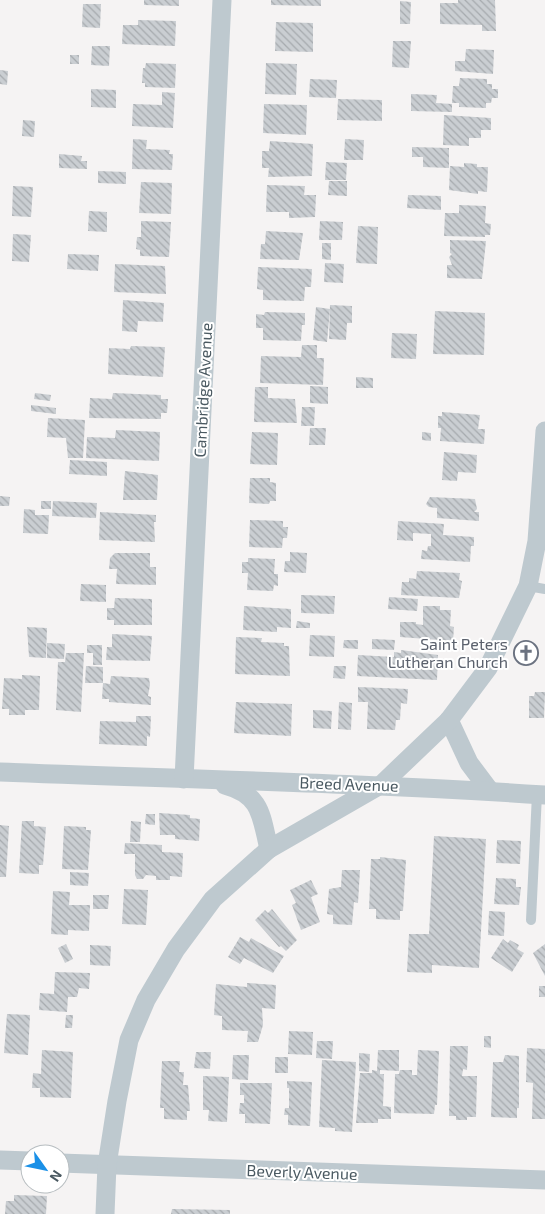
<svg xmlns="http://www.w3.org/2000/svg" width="545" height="1214" viewBox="0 0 545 1214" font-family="'Exo 2',sans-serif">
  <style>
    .building { fill: url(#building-back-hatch) }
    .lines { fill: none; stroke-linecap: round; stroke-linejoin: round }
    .lane { stroke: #bec9cf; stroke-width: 10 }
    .street { stroke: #bec9cf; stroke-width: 19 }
    .labels { text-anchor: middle; stroke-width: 4; stroke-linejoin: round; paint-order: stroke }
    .street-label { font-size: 16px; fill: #4a5961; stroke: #fff }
    .worship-label { font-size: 16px; fill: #5b616d; stroke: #fff; text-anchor: end }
  </style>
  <defs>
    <pattern id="building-back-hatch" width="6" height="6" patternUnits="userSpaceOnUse" patternTransform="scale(1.25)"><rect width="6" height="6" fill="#caced2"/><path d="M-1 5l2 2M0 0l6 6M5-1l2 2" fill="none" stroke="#a6aaae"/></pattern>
  </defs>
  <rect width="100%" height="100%" fill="#f5f3f3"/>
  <g class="building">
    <polygon points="144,0 179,0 179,6 144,5"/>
    <polygon points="271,0 321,0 321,6 271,5"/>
    <polygon points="458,0 495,0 496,31 482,31 482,25 440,24 440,3 458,3"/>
    <polygon points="400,1 411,2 410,24 400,24"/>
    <polygon points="83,4 101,4 100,28 82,27"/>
    <polygon points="138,20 176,21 175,46 122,44 123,25 138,25"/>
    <polygon points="276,22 313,23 313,52 275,51"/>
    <polygon points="393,41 411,41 409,68 392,67"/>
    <polygon points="92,46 110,46 109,66 91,65"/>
    <polygon points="466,49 494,50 493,74 455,71 455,61 465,61"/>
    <rect x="70" y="55" width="9" height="9"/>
    <polygon points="146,63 176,64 175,88 145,87 145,83 142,83 143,68 145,68"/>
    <polygon points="266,63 297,64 296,95 265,94"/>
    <polygon points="0,70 8,71 7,85 0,84"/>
    <polygon points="460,78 487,79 487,84 492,84 492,89 498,89 498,98 492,98 491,103 486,103 486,108 459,107 459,103 452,103 453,86 459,86"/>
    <polygon points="310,79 337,80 336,98 309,97"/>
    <polygon points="91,89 116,90 116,108 91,107"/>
    <polygon points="162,92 175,93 173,128 132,126 133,104 162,105"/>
    <polygon points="411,94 437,95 436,103 452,104 452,112 411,111"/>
    <polygon points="338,99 382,100 382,121 337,120"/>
    <polygon points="264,104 307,105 306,135 263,133"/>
    <polygon points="444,115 491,118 491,130 481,130 481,138 469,138 469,146 443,145"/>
    <polygon points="23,120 35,121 34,137 22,136"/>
    <polygon points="133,139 147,140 146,149 170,150 169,154 173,154 172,170 132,169"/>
    <polygon points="345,139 364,140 363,160 344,160"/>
    <polygon points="270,141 313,144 312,176 268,177 269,168 262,168 262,151 269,151"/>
    <polygon points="412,147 449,148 449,168 423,167 423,157 412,157"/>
    <polygon points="59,154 82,156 81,161 87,161 87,169 59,168"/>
    <polygon points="326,162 347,163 346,180 325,180"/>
    <polygon points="464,163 477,164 477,167 488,167 487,192 478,191 478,194 449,190 450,166 464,167"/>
    <polygon points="98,171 126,172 126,184 98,183"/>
    <polygon points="329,181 347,181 347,196 328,195"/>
    <polygon points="141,182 172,183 171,214 139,213"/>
    <polygon points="267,185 305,186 304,195 316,195 315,217 289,218 289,212 266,212"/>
    <polygon points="13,186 33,187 31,217 12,216"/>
    <polygon points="408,195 441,196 441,210 407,208"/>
    <polygon points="459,205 486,206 485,223 491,224 490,235 485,235 485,237 444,236 445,213 459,213"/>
    <polygon points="89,211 107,212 107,232 88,231"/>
    <polygon points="141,221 171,222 169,257 140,256 140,250 136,249 137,237 141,237"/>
    <polygon points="320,221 343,222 342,240 319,240"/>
    <polygon points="358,226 378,227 377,264 356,263"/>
    <polygon points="266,231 303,233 299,260 260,259 261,244 265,244"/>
    <polygon points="13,234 31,235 29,262 12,261"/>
    <polygon points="450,240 486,241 482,279 447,278 447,265 452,265 449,257 452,254 450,253"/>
    <polygon points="322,243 331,243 331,260 322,259"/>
    <polygon points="68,254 99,255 98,271 67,269"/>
    <polygon points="325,263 344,264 343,283 324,282"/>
    <polygon points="115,264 165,266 166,294 114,292"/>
    <polygon points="258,267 312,269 311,287 305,287 304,301 263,300 263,290 257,289"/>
    <polygon points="123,300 164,303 163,322 138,321 137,332 122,331"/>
    <polygon points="330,305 352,306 352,323 347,323 346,340 329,339"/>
    <polygon points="316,307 330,309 327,342 313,340"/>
    <polygon points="435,311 485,313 484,355 433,354"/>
    <polygon points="265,312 305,313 305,325 302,325 301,341 263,340 263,328 256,328 256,314 264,315"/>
    <polygon points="392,333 417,334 416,359 391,358"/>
    <polygon points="302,345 317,345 317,358 324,358 323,385 260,383 261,356 301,357"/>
    <polygon points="131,346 165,347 163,377 108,374 109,348 130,349"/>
    <polygon points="356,377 373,378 373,388 356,388"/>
    <polygon points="310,386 328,387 328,404 310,403"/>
    <polygon points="255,387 268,387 268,398 295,399 297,423 254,422"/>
    <polygon points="35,393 51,395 50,401 34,399"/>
    <polygon points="113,393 161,395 161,399 168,399 167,413 161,413 161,419 89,418 90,398 112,399"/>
    <polygon points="31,405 56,408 56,414 31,411"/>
    <polygon points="302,407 315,407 314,426 301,426"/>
    <polygon points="442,412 480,415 478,429 485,429 484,444 440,441 441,428 438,428 438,416 442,416"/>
    <polygon points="48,418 85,420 83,458 68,458 66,438 47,437"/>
    <polygon points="310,428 326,428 325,445 309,445"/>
    <polygon points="116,430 160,432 159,461 86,458 87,437 115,438"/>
    <polygon points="252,432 278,433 277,465 250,464"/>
    <polygon points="422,432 431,433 431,441 422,440"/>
    <polygon points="444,452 477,455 476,473 458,472 457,481 442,480"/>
    <polygon points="70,460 107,462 107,476 69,474"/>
    <polygon points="125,471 158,475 157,500 123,500"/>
    <polygon points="250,478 270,478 270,482 276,483 276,501 270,501 269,504 249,503"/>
    <polygon points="0,496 10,497 9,506 0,506"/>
    <polygon points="430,497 475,499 477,509 474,512 479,512 479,521 437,518 437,508 429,507 426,504"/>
    <rect x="41" y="501" width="10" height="8"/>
    <polygon points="53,501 97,503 96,518 52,516"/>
    <polygon points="24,509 35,510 35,515 49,515 48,534 23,533"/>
    <polygon points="100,512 156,515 156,522 154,522 155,542 99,540"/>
    <polygon points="250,520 283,521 283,527 288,527 287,538 283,538 282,548 249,547"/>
    <polygon points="398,521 444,524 443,535 474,537 474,546 471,546 470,562 421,559 422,550 427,551 428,546 431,546 431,534 413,533 413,541 397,540"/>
    <polygon points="290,552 307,553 306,573 284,572 285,561 290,561"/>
    <polygon points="115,553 150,553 150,567 156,567 156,585 116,584 117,569 109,569 110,558"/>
    <polygon points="248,558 275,559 274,574 278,574 278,586 274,585 273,591 247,590 248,573 242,573 242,562 248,562"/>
    <polygon points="417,571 460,573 459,580 462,581 459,598 401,595 402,582 409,582 409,578 416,579"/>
    <polygon points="81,584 106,585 106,602 80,601"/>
    <polygon points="301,595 335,596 334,614 301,613"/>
    <polygon points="389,597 418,599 417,611 388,609"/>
    <polygon points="115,598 152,599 152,625 114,625 114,620 107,620 107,608 114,608"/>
    <polygon points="244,606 291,609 291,628 277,627 277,632 243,630"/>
    <polygon points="423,606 440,606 440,610 451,610 450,626 454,627 453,641 400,637 400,622 416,622 416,624 423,625"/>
    <polygon points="297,621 310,623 310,628 296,628"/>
    <polygon points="27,627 47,628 46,658 29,657"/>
    <polygon points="112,634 152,636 150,661 106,660 107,647 112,647"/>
    <polygon points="310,635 335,636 334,657 309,656"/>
    <polygon points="236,637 262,638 261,642 284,643 284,646 289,646 290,676 235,674"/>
    <polygon points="372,639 395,640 394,650 372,649"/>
    <polygon points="344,640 358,640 358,649 343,648"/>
    <polygon points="47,643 65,644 64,659 47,658"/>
    <polygon points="87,645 102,645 102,665 93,665 93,653 87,653"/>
    <polygon points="401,650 438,655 437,680 357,676 358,655 394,657 394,652 401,653"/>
    <polygon points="66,653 84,653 81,712 56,710 58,662 65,662"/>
    <polygon points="86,666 103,667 103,683 85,683"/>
    <polygon points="334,666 346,666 345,679 333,678"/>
    <polygon points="22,675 40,676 39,710 25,710 25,715 9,715 9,709 2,709 4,678 22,679"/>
    <polygon points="111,676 149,678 150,685 148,696 151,697 151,705 109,702 109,699 102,699 103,683 110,684"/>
    <polygon points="358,687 408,689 407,704 401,703 400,720 396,720 395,730 367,729 368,702 358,702"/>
    <polygon points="535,692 545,692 544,718 529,718 529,696 534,696"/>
    <polygon points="236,702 292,704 291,736 234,733"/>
    <polygon points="339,702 352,703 351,730 338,729"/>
    <polygon points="313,710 332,711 331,729 313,728"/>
    <polygon points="136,716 151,716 150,737 147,736 147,746 99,744 100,721 136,722"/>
    <polygon points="159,813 190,815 190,818 200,819 199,841 175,839 175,835 160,835"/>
    <polygon points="146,814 155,814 155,825 145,824"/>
    <polygon points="22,821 34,821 34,826 46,827 43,865 39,865 39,874 19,873"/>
    <polygon points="131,821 141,822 140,842 130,842"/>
    <polygon points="0,825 9,826 6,877 0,877"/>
    <polygon points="64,826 86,827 86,830 91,830 88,870 62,869"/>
    <polygon points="434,836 486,839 479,968 432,965 432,973 407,972 409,934 429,934"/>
    <polygon points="497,840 521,841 520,864 496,863"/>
    <polygon points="125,843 162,845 162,852 183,853 182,877 170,876 170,880 156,880 156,876 146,875 143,879 137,879 135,875 135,854 124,854"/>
    <polygon points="380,857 406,860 403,911 400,911 400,920 376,919 376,909 369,909 371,859 380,859"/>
    <polygon points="342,870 360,870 358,903 354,902 352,925 333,924 333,915 327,914 329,889 341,887"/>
    <polygon points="70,872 89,873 88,886 70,885"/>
    <polygon points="496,878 516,879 516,887 521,887 519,905 494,904"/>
    <polygon points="311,880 318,894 311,897 320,922 301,930 292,905 296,903 290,890"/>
    <polygon points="124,889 148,890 146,925 122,924"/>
    <polygon points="53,891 70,892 69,905 90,905 89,931 68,930 68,935 51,934"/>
    <polygon points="93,895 109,895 108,909 93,909"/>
    <polygon points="272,909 297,940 286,951 281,946 279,947 255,920 265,910 268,913"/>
    <polygon points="489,911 505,912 504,936 488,935"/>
    <polygon points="240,937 249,942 251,938 284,956 273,973 244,958 240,964 228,957"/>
    <polygon points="503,939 508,943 510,940 519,945 517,949 524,953 512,972 491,958"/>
    <polygon points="66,944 73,959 65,963 58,948"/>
    <polygon points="545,944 545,976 533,953"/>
    <polygon points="90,945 111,946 110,966 90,965"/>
    <polygon points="55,972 90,973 89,989 79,988 77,997 68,997 67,1012 39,1010 40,993 54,994"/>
    <polygon points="247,983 276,985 275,1009 262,1008 263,1025 258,1042 247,1042 248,1031 222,1030 222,1016 214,1015 216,984 247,987"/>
    <rect x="539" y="986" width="6" height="11"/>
    <polygon points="7,1014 30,1015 28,1055 4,1053"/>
    <polygon points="66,1015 73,1015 72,1028 65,1028"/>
    <polygon points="289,1031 313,1032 312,1055 288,1054"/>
    <polygon points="484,1036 491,1036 491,1048 484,1047"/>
    <polygon points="317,1041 333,1041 332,1059 316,1058"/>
    <polygon points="450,1046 468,1046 467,1070 463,1069 462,1076 477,1076 476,1117 467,1117 467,1120 456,1120 456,1116 449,1116"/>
    <polygon points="527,1048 545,1049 545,1119 532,1119 533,1083 526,1082"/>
    <polygon points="42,1050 73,1052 71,1098 40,1097 40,1088 32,1088 33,1073 41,1074"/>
    <polygon points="378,1050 399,1050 399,1071 380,1070 380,1074 384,1074 383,1106 391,1107 391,1119 378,1119 378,1123 356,1123 360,1073 372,1073 372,1070 377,1071"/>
    <polygon points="418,1050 439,1051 437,1105 435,1105 434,1114 394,1113 395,1074 399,1074 400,1070 412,1070 412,1075 417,1075"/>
    <polygon points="196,1052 211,1052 210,1069 194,1068"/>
    <polygon points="359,1053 370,1054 369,1072 359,1071"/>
    <polygon points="233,1055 249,1055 248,1080 232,1079"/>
    <polygon points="505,1055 519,1056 519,1108 517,1108 517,1118 491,1117 493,1062 503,1062"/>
    <rect x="275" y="1057" width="13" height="16"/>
    <polygon points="322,1060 356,1062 352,1132 335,1131 335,1128 319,1127"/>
    <polygon points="162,1061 180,1061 179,1072 184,1072 183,1085 188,1085 190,1111 187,1111 187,1120 164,1119 164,1108 160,1108"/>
    <polygon points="203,1076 229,1077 227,1122 208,1121 209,1110 203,1110"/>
    <polygon points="287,1081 312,1082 310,1126 288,1125 288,1115 284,1115 285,1108 289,1108 289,1088 287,1088"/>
    <polygon points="240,1083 272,1083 270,1124 245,1123 245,1114 239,1114 240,1103 244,1103 244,1095 240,1095"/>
    <polygon points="14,1195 47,1196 46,1214 5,1214 6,1201 14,1201"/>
    <polygon points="172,1209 230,1210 230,1214 171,1214"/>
  </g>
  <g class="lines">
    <g class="lane">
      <polyline points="528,586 545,589"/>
      <polyline points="531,920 537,794"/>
    </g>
    <g class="street">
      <polyline points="449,720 469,763 490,791"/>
      <path d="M 0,772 C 182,779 364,783 545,795"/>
      <polyline points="184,779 222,0"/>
      <path d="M 225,785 C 262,795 261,816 269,849"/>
      <polyline points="0,1160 30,1161"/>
      <polyline points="60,1163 545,1180"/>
      <polyline points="105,1214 107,1165 117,1101 129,1040 146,1000 176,949 213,899 269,849 382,784 449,720 488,668 528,586 537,541 545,431"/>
    </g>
  </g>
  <defs>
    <symbol id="church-ring" viewBox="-11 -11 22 22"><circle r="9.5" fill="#fff" stroke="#6b7280" stroke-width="1.5"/><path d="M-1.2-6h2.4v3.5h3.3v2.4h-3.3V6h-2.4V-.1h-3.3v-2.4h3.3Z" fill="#6b7280"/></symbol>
  </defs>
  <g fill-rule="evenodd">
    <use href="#church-ring" x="512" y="639" width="28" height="28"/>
  </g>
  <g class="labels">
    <g class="street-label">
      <text transform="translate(203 390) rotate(-87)" y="6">Cambridge Avenue</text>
      <text transform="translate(349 784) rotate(2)" y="6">Breed Avenue</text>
      <text transform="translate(302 1172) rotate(2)" y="6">Beverly Avenue</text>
    </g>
    <g class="worship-label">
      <text x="508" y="650">Saint Peters<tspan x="508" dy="18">Lutheran Church</tspan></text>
    </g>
  </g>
  <g transform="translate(45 1169) rotate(123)"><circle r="24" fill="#ffffff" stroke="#b7bdc0"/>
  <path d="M0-4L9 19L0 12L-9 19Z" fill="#1a90e7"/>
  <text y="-8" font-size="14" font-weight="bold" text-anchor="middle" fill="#4a5961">N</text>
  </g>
</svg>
